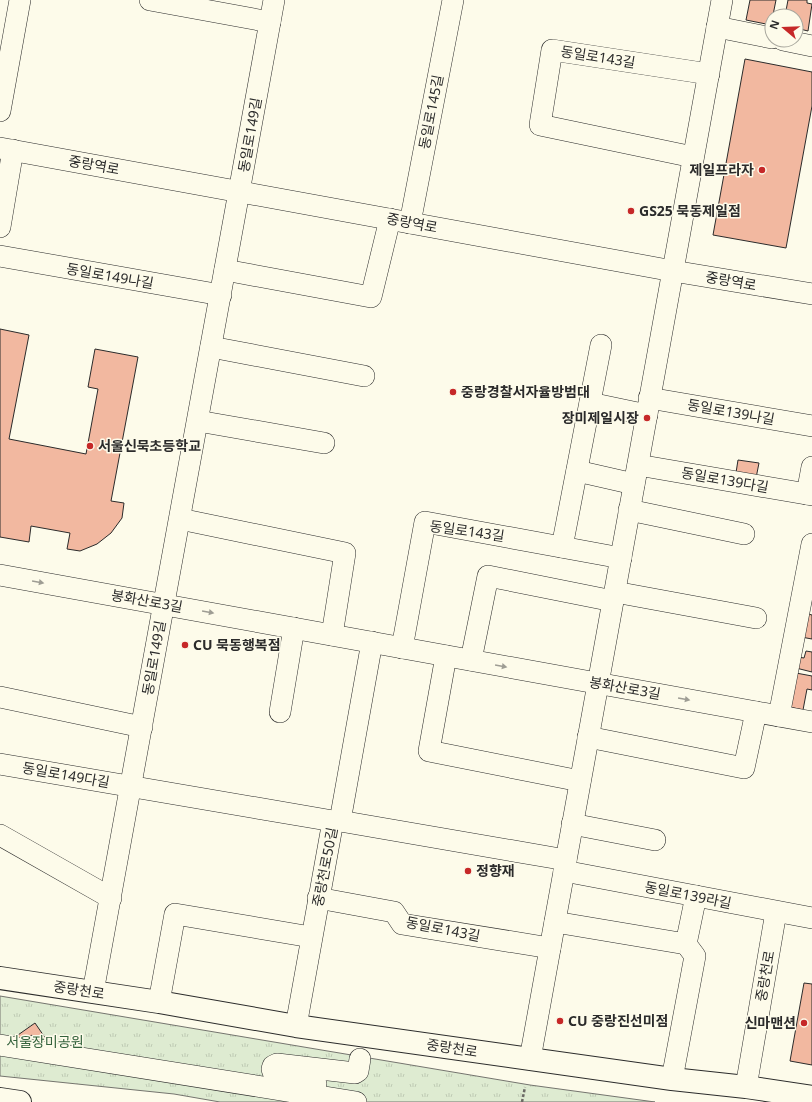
<svg xmlns="http://www.w3.org/2000/svg" width="812" height="1102" viewBox="0 0 812 1102" font-family="'Noto Sans','Noto Sans KR',sans-serif">
  <style>
    .park { fill: url(#park-tufts); stroke: #74746e }
    .building { fill: #f2b8a0; stroke: #2b2b2b }
    .lines { fill: none; stroke-linecap: round; stroke-linejoin: round }
    .minor-casing { stroke: #2b2b2b; stroke-width: 22 }
    .major-casing { stroke: #2b2b2b; stroke-width: 24 }
    .highway-casing { stroke: #2b2b2b; stroke-width: 24 }
    .path { stroke: #6a6964; stroke-width: 2.5; stroke-dasharray: 3 2; stroke-linecap: butt }
    .minor { stroke: #fdfbea; stroke-width: 21 }
    .major { stroke: #fdfbea; stroke-width: 22 }
    .highway { stroke: #fdfbea; stroke-width: 22 }
    .oneway { fill: #9e9d94 }
    .poi-dot { fill: #c62828; stroke: #fdfbea; stroke-width: 1.5 }
    .labels { text-anchor: middle; stroke-width: 3; stroke-linejoin: round; paint-order: stroke }
    .street-label { font-size: 14px; fill: #2b2b2b; stroke: #fdfbea }
    .poi-label { font-size: 14px; font-weight: bold; fill: #2b2b2b; stroke: #fdfbea; text-anchor: start }
    .park-label { font-size: 14px; fill: #34623c; stroke: #fdfbea }
  </style>
  <defs>
    <pattern id="park-tufts" width="24" height="20" patternUnits="userSpaceOnUse"><rect width="24" height="20" fill="#deebd1"/><path d="M3 7l-1-3M5 7V3M7 7l1-3M15 17l-1-3M17 17v-4M19 17l1-3" fill="none" stroke="#bfcab4"/></pattern>
  </defs>
  <rect width="100%" height="100%" fill="#fdfbea"/>
  <polygon class="park" points="0,996 530,1085 655,1102 220,1102 174,1094 0,1076"/>
  <g class="building">
    <polygon points="750,0 776,0 771,25 746,20"/>
    <polygon points="788,0 807,0 807,3 812,4 808,31 796,28 796,16 785,16"/>
    <polygon points="745,59 812,72 812,106 786,248 713,235"/>
    <polygon points="0,329 29,335 9,439 86,454 98,389 88,387 95,349 138,357 111,501 124,503 122,518 111,533 97,544 80,551 67,549 70,533 31,526 29,542 0,537"/>
    <polygon points="738,460 759,463 755,483 735,479"/>
    <polygon points="805,613 812,615 812,639 801,637"/>
    <polygon points="806,651 812,652 812,672 796,668 798,657 804,658"/>
    <polygon points="796,673 812,676 812,690 807,689 803,710 789,707"/>
    <polygon points="804,983 812,984 812,1065 790,1061"/>
    <polygon points="35,1023 48,1042 41,1048 32,1035 20,1044 8,1042"/>
  </g>
  <g class="lines">
    <defs>
      <g id="minor">
        <polyline points="150,0 270,22"/>
        <polyline points="717,27 772,38"/>
        <polyline points="783,40 812,46"/>
        <polyline points="0,111 20,0"/>
        <polyline points="0,148 673,271 812,294"/>
        <polyline points="693,157 540,125 552,50 709,74"/>
        <polyline points="410,223 453,0"/>
        <polyline points="0,227 13,150"/>
        <polyline points="0,256 221,295"/>
        <polyline points="225,270 371,297 390,219"/>
        <polyline points="211,347 364,376"/>
        <polyline points="649,398 812,426"/>
        <polyline points="590,403 647,415"/>
        <polyline points="198,421 324,443"/>
        <polyline points="638,465 812,495"/>
        <polyline points="577,471 634,484"/>
        <polyline points="807,494 812,467"/>
        <polyline points="629,510 744,534"/>
        <polyline points="180,519 345,553 332,635"/>
        <polyline points="562,547 601,345"/>
        <polyline points="0,575 812,722"/>
        <polyline points="615,592 756,618"/>
        <polyline points="402,648 425,522 621,558"/>
        <polyline points="446,656 429,751 580,781"/>
        <polyline points="471,660 488,576 613,601"/>
        <polyline points="0,697 142,727"/>
        <polyline points="280,712 294,628"/>
        <polyline points="779,716 812,544"/>
        <polyline points="588,737 744,768 756,712"/>
        <polyline points="0,764 333,821"/>
        <polyline points="340,821 566,860"/>
        <polyline points="572,824 655,840"/>
        <polyline points="0,835 111,898"/>
        <polyline points="564,871 812,918"/>
        <polyline points="318,898 394,912 402,924 550,948"/>
        <polyline points="555,922 686,944 696,896"/>
        <polyline points="93,992 274,0"/>
        <polyline points="159,1002 175,914 311,937"/>
        <polyline points="296,1026 333,821 340,821 372,642"/>
        <polyline points="0,1045 356,1102"/>
        <polyline points="530,1059 722,0"/>
        <polyline points="672,1079 695,956 686,944"/>
        <polyline points="316,1084 276,1073 273,1072 272,1069 273,1066 277,1064 355,1073 358,1071 360,1059"/>
        <polyline points="746,1087 776,912"/>
      </g>
      <polyline id="major" points="0,978 159,1002 296,1026 672,1079 746,1087 812,1097"/>
      <polyline id="highway" points="0,1099 20,1102"/>
    </defs>
    <use href="#minor" class="minor-casing"/>
    <use href="#major" class="major-casing"/>
    <use href="#highway" class="highway-casing"/>
    <polyline class="path" points="522,1102 525,1087"/>
    <use href="#minor" class="minor"/>
    <use href="#major" class="major"/>
    <use href="#highway" class="highway"/>
  </g>
  <defs><path id="oneway-solid" d="M-6-.8H1V-3.2L6.5 0L1 3.2V.8H-6Z"/></defs>
  <g class="oneway">
    <use href="#oneway-solid" transform="translate(38 582) rotate(10)"/>
    <use href="#oneway-solid" transform="translate(208 612) rotate(10)"/>
    <use href="#oneway-solid" transform="translate(501 666) rotate(10)"/>
    <use href="#oneway-solid" transform="translate(684 699) rotate(10)"/>
  </g>
  <g class="poi-dot">
    <circle cx="762" cy="170" r="4"/>
    <circle cx="631" cy="211" r="4"/>
    <circle cx="453" cy="392" r="4"/>
    <circle cx="647" cy="418" r="4"/>
    <circle cx="90" cy="446" r="4"/>
    <circle cx="185" cy="645" r="4"/>
    <circle cx="468" cy="871" r="4"/>
    <circle cx="560" cy="1021" r="4"/>
    <circle cx="804" cy="1023" r="4"/>
  </g>
  <g class="labels">
    <g class="street-label">
      <text transform="translate(598 57) rotate(9)" y="5">동일로143길</text>
      <text transform="translate(431 112) rotate(-79)" y="5">동일로145길</text>
      <text transform="translate(250 135) rotate(-80)" y="5">동일로149길</text>
      <text transform="translate(94 165) rotate(10)" y="5">중랑역로</text>
      <text transform="translate(412 223) rotate(11)" y="5">중랑역로</text>
      <text transform="translate(110 276) rotate(10)" y="5">동일로149나길</text>
      <text transform="translate(731 281) rotate(10)" y="5">중랑역로</text>
      <text transform="translate(731 412) rotate(10)" y="5">동일로139나길</text>
      <text transform="translate(725 480) rotate(10)" y="5">동일로139다길</text>
      <text transform="translate(467 531) rotate(8)" y="5">동일로143길</text>
      <text transform="translate(147 601) rotate(10)" y="5">봉화산로3길</text>
      <text transform="translate(154 658) rotate(-80)" y="5">동일로149길</text>
      <text transform="translate(625 688) rotate(10)" y="5">봉화산로3길</text>
      <text transform="translate(66 775) rotate(10)" y="5">동일로149다길</text>
      <text transform="translate(325 867) rotate(-79)" y="5">중랑천로50길</text>
      <text transform="translate(688 895) rotate(11)" y="5">동일로139라길</text>
      <text transform="translate(443 929) rotate(11)" y="5">동일로143길</text>
      <text transform="translate(765 976) rotate(-80)" y="5">중랑천로</text>
      <text transform="translate(79 990) rotate(9)" y="5">중랑천로</text>
      <text transform="translate(452 1048) rotate(9)" y="5">중랑천로</text>
    </g>
    <g class="poi-label">
      <text x="754" y="175" text-anchor="end">제일프라자</text>
      <text x="639" y="216">GS25 묵동제일점</text>
      <text x="461" y="397">중랑경찰서자율방범대</text>
      <text x="639" y="423" text-anchor="end">장미제일시장</text>
      <text x="98" y="451">서울신묵초등학교</text>
      <text x="193" y="650">CU 묵동행복점</text>
      <text x="476" y="876">정향재</text>
      <text x="568" y="1026">CU 중랑진선미점</text>
      <text x="796" y="1028" text-anchor="end">신마맨션</text>
    </g>
    <g class="park-label">
      <text x="45" y="1047">서울장미공원</text>
    </g>
  </g>
  <g transform="translate(784 28) rotate(289)"><circle r="19" fill="#fdfbea" stroke="#a9a89e"/>
  <path d="M0-3L7 15L0 10L-7 15Z" fill="#c62828"/>
  <text y="-6" font-size="11" font-weight="bold" text-anchor="middle" fill="#2b2b2b">N</text>
  </g>
</svg>
